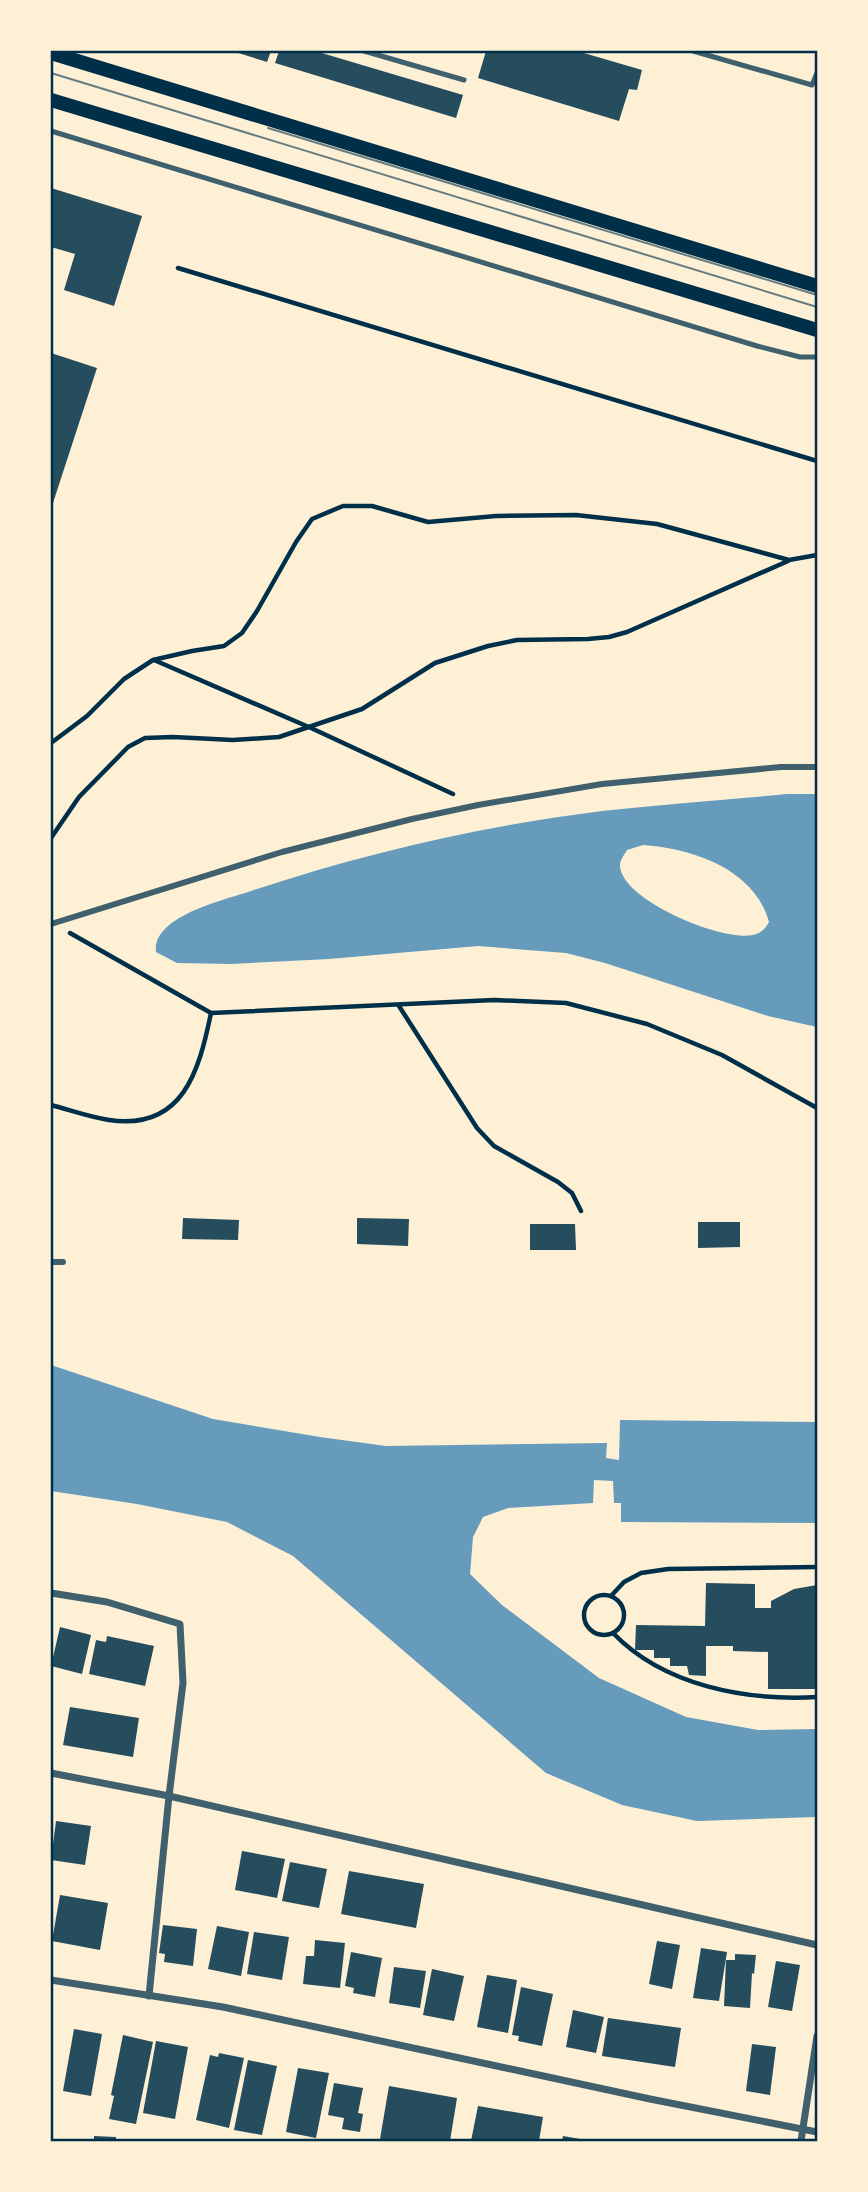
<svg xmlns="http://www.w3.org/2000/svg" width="868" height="2192" viewBox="0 0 868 2192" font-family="'Public Sans',sans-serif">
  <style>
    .water { fill: #669bbc; fill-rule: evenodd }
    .building { fill: #264d5e }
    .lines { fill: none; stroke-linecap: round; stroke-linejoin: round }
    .path { stroke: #003049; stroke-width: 4.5 }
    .service { stroke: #3f606c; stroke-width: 5 }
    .pedestrian { stroke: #3f606c; stroke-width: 6 }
    .minor { stroke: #3f606c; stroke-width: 7 }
    .secondary { stroke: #003049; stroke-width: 14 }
    .tram { stroke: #657d81; stroke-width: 2 }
    .neatline { fill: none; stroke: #003049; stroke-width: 2.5 }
  </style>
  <rect width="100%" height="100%" fill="#fdf0d5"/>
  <g class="water">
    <path d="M 787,794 L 817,794 L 817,1027 L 768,1016 L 605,963 L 566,953 L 478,946 L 329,959 L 231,964 L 177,963 L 156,952 C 152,916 225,900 251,891 C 365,853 483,826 602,811 C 663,804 725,800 787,794 ZM 643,845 C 691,848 755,869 769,922 C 765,929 761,933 753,935 C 723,942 620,900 620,865 C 620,860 624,855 627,850 Z"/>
    <polygon points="51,1365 213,1419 320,1437 386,1446 607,1443 606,1458 619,1460 620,1420 817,1422 817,1523 621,1522 621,1503 614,1503 613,1481 594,1480 593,1503 508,1508 483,1517 473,1537 470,1574 502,1605 599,1678 686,1717 758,1730 817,1729 817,1817 697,1821 622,1805 546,1773 293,1556 227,1522 137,1504 51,1491"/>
  </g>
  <g class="building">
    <polygon points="232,51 271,51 267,62"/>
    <polygon points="279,51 315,51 463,95 456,118 275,63"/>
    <polygon points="486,51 577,51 642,70 637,90 629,89 619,121 478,78"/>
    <polygon points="51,188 142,216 114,306 64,290 75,254 51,247"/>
    <polygon points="51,353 97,368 51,509"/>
    <polygon points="183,1218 239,1220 238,1240 182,1239"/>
    <polygon points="357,1218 409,1219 408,1246 357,1244"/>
    <polygon points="698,1222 740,1222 740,1247 698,1248"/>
    <polygon points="530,1224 575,1224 576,1250 530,1250"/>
    <polygon points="706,1583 755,1584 755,1608 771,1608 771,1601 794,1589 817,1585 817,1689 768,1689 768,1652 733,1651 733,1646 706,1646 706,1676 689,1675 687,1666 670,1666 670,1658 654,1658 654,1650 635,1650 636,1625 705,1626"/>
    <polygon points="60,1627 91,1635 82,1674 51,1666"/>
    <polygon points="107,1636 154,1646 145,1686 89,1674 96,1640 106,1642"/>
    <polygon points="70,1707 139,1718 133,1757 63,1745"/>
    <polygon points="56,1821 91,1826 85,1865 51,1860"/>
    <polygon points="242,1851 285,1859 277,1898 235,1890"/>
    <polygon points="290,1862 327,1869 319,1908 282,1901"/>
    <polygon points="349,1871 424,1884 416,1928 341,1914"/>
    <polygon points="60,1895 108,1903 100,1950 52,1941"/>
    <polygon points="163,1925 197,1929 193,1966 164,1962 165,1954 159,1953"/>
    <polygon points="217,1926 249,1932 241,1976 208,1969"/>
    <polygon points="254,1932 289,1937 282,1980 247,1974"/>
    <polygon points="315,1940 345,1943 340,1988 303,1984 306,1956 314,1956"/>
    <polygon points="657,1941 680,1945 672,1989 649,1984"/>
    <polygon points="701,1948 727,1952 719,2001 693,1998"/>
    <polygon points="351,1952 382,1958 375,1997 353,1993 354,1988 345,1986"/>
    <polygon points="735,1954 756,1955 754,1974 752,1973 750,2008 724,2006 726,1960 735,1960"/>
    <polygon points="776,1961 800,1965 792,2011 768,2007"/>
    <polygon points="394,1967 426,1971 420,2008 389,2003"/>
    <polygon points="432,1969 464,1976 454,2021 423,2015"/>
    <polygon points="487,1975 517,1980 508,2033 477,2027"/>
    <polygon points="521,1987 553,1994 542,2046 518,2041 519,2036 512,2035"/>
    <polygon points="573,2010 604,2017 596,2053 566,2047"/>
    <polygon points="608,2018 681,2028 675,2067 602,2056"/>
    <polygon points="74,2029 102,2034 91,2096 63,2091"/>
    <polygon points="123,2035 153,2042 136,2124 109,2119 114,2096 111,2095"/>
    <polygon points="156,2041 188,2047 175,2119 143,2113"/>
    <polygon points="752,2044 776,2047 770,2095 746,2091"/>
    <polygon points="219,2053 244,2058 229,2128 196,2120 210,2055 218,2057"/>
    <polygon points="248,2060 277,2066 262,2135 234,2130"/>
    <polygon points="298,2068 329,2073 316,2138 286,2132"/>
    <polygon points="334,2083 363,2088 358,2113 363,2114 360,2132 342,2129 344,2118 328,2115"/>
    <polygon points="389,2086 457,2098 450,2141 395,2141 380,2139"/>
    <polygon points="478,2106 543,2117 539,2141 471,2141"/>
    <polygon points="94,2136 116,2137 116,2141 94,2141"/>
    <polygon points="563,2136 586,2140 585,2141 562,2141"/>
  </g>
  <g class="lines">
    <g class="path">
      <polyline points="178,268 817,461"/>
      <polyline points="154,660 311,728 453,794"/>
      <polyline points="51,743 87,716 124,679 153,660 192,651 224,646 242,633 257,611 296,542 312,519 343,506 372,506 428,522 496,516 576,515 657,524 789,560 817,555"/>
      <polyline points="51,838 79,797 128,747 145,738 173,737 233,740 279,737 362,709 435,663 488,646 517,640 588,639 609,637 627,632 788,561"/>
      <polyline points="70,933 211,1013 494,1000 566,1003 647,1024 722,1055 817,1108"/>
      <polyline points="399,1006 477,1128 494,1146 558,1182 572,1193 581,1211"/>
      <path d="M 51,1105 C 70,1110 89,1117 109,1120 C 183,1131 199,1071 211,1013"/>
      <circle cx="604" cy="1615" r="20"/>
      <polyline points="611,1596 624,1582 641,1573 668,1569 817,1567"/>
      <path d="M 613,1633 C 664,1686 746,1701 817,1697"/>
    </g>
    <g class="service">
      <polyline points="364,51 464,80"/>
      <polyline points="693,51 812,85 817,73"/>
      <polyline points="51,131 757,346 800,357 817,357"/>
    </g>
    <g class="pedestrian">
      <polyline points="51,924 282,852 412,819 478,805 602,784 781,767 817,767"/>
      <polyline points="51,1262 63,1262"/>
    </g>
    <g class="minor">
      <polyline points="51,1593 107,1602 180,1624 183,1683 169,1796 149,1996"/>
      <polyline points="51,1773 169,1796 817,1945"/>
      <polyline points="51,1980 223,2007 650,2099 817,2132"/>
      <polyline points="801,2141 817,2036"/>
    </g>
    <g class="secondary">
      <polyline points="51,53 817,286"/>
      <polyline points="51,100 817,330"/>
    </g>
    <g class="tram">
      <polyline points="51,73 817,307"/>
      <polyline points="268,128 817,295"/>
    </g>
  </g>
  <rect width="868" height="2192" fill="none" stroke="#fdf0d5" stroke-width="105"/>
  <rect x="52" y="52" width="764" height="2088" class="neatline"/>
</svg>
